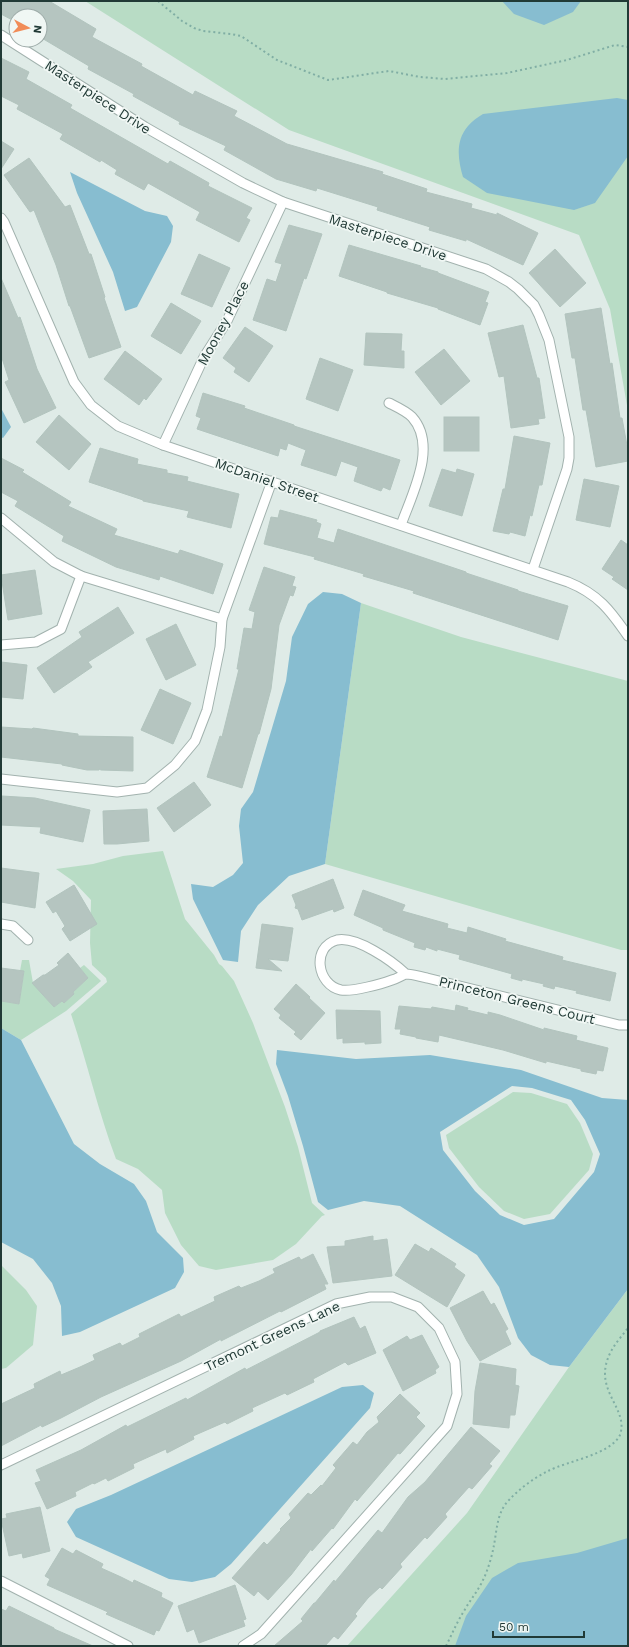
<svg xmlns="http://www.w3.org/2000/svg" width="629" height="1647" viewBox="0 0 629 1647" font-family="'Work Sans',sans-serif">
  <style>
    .green { fill: #b8dcc5 }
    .water { fill: #87bdd0; fill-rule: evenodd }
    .building { fill: #b5c5c0; stroke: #b2c4be }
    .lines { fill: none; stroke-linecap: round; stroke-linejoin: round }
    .minor-casing { stroke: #a2b2ae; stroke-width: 11 }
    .path { stroke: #80aea4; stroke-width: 2; stroke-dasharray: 2 3; stroke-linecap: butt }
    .minor { stroke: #fff; stroke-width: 9 }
    .labels { text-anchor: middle; stroke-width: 3.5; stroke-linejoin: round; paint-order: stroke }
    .street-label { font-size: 14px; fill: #213a36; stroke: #f0f7f4 }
  </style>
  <rect width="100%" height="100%" fill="#dfebe7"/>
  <g class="green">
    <polygon points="85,1 628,1 628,411 610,309 579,235 289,130"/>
    <polygon points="361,603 461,637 628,681 628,950 621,950 325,864"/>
    <path d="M 163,851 L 185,919 L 214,955 L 219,964 L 222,966 L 234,981 L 253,1023 L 285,1107 L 298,1147 L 312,1203 L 325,1215 L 322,1216 L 296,1244 L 273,1260 L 216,1270 L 199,1266 L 181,1245 L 165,1213 L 162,1190 L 138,1169 L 116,1159 C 98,1111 87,1062 71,1014 L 107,982 L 106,978 L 92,965 L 90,943 L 91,900 L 73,881 L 56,869 L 93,864 L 123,856 Z"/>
    <polygon points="22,960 29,960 33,983 54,1007 62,1001 64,1003 74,994 73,992 88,978 80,968 84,965 101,981 66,1011 21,1040 1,1028 1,1001 19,1004 24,972 20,971"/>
    <polygon points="513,1092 531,1093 567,1104 580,1123 593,1154 589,1170 550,1214 524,1219 504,1211 479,1187 449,1148 446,1135"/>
    <polygon points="1,1265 26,1290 37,1306 33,1345 6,1368 1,1369"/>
    <polygon points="628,1289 628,1646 347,1646 467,1513 569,1367"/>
  </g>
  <g class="water">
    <polygon points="502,1 581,1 573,12 544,25 514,14"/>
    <path d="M 617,98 L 628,100 L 628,156 L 595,203 L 574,210 L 487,193 L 463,177 C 458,160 455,141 468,126 C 472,121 478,117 483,114 Z"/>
    <polygon points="70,172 145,211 167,216 173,226 171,242 137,307 125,311 113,272 77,193"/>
    <polygon points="1,408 11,427 3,438 1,437"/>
    <polygon points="323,592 342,594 361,603 325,864 289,876 258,905 241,931 238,962 223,960 193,899 191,884 213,887 233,875 243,863 239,826 241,809 253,792 286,681 292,637 308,604"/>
    <polygon points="1,1028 21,1040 74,1144 100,1164 134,1184 146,1201 157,1232 183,1258 184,1272 175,1288 80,1332 62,1336 61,1306 52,1283 33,1259 1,1242"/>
    <path d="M 277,1050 L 356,1059 L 430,1055 L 521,1070 L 602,1098 L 628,1100 L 628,1289 L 569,1367 L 550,1365 L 531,1355 L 518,1338 L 499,1287 L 477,1255 L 400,1206 L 364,1201 L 328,1210 L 318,1202 L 303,1146 L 288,1096 L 276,1064 ZM 512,1086 L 532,1088 L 571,1100 L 585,1120 L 600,1154 L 594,1172 L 554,1219 L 524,1225 L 500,1215 L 475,1191 L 443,1150 L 440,1132 Z"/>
    <polygon points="363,1385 374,1393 370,1408 231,1564 215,1577 192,1582 169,1579 76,1537 67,1522 76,1509 111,1495 342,1387"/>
    <polygon points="628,1538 628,1646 455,1646 466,1616 492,1578 518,1563 577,1553"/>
  </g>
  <g class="building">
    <polygon points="1,1 49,1 96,29 92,37 142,64 141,66 193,95 195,91 237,111 234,116 287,144 383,172 382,174 427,189 426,192 472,204 471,208 497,215 497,213 538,233 523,265 466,239 466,241 429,230 430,227 377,210 378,207 317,188 316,191 276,179 224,150 226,146 179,124 180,122 133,96 134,94 88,69 89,66 40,37 40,16 16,16 16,22 1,14"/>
    <polygon points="1,58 29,72 26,79 72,105 70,108 168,164 170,161 209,183 208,186 252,208 246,218 250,220 239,242 196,220 200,212 148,183 144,190 115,174 117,170 101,160 100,162 60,139 63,134 17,109 19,105 1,96"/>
    <polygon points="1,141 14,149 1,169"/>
    <polygon points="29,158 65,207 70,205 89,254 91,254 105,297 104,298 121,347 89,358 70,306 69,306 56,265 34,210 30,212 4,175"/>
    <polygon points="289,225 322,234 306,279 304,278 286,331 253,320 267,279 276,282 282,264 275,262"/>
    <polygon points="349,245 421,266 420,267 438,272 438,273 489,292 485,302 488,303 480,325 438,309 438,308 387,293 387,292 339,276"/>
    <polygon points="555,249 586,283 560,307 529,273"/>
    <polygon points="199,254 230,268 212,307 181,294"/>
    <polygon points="1,278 18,318 20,317 37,369 56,408 24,423 5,382 9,380 1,355"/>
    <polygon points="171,303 201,321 181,354 151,336"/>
    <polygon points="601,308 610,364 612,363 620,418 622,418 628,451 628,461 596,467 586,410 583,410 575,358 572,358 565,314"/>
    <polygon points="523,325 537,378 539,378 545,418 538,419 539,424 511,428 504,376 499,377 488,333"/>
    <polygon points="245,327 273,346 249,382 234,372 236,368 223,358"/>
    <polygon points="366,333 402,334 401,351 404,351 404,368 364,365"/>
    <polygon points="444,349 470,381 441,405 415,372"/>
    <polygon points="125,351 162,379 146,400 144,398 139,405 104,379"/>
    <polygon points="320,358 353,370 338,411 306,399"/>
    <polygon points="203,393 245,406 244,408 294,425 294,426 400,460 390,490 383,487 381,491 354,481 358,467 341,461 336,476 301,465 306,450 288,443 286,450 280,448 278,456 197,429 201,418 196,416"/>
    <polygon points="59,415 91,444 69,470 36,442"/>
    <rect x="444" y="417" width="35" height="34"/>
    <polygon points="514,436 550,443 542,485 539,485 532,516 530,515 525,536 510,532 509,534 493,531 503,489 505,489"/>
    <polygon points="100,448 138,459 137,464 167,470 167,473 188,477 187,481 239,494 231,528 187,517 189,511 143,501 143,500 89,482"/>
    <polygon points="1,458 24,470 22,472 71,502 68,506 117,529 114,535 178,554 180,550 223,564 213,594 160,576 159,580 116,567 62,541 64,536 15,506 18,501 1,492"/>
    <polygon points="442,469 456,473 457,469 474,474 462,516 429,506"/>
    <polygon points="584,479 619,486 610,527 576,520"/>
    <polygon points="280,510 317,520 316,522 321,524 317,538 334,543 338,529 466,572 466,573 518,590 518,591 568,606 558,640 413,593 414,591 363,576 364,574 314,559 315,557 264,544 271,517 278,518"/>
    <polygon points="621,540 628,545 628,590 612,579 614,577 602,569"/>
    <polygon points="264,567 295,577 292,586 296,587 293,596 290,595 279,625 271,689 259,734 258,734 242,788 207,777 220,736 222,737 239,669 237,669 244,628 252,629 255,612 249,610"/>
    <polygon points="35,570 42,614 8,620 1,575"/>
    <polygon points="118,607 134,633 88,662 92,667 54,693 37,668 82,637 79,632"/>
    <polygon points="176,624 196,665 166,680 146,639"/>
    <polygon points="1,662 27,665 23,699 1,697"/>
    <polygon points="160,689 191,703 173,744 141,730"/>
    <polygon points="1,727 32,729 33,728 78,734 78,736 133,737 133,771 101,770 99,769 99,770 87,770 62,765 62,764 1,757"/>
    <polygon points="194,782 211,805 174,832 157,808"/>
    <polygon points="2,796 35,798 90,810 83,842 40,833 41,827 1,825"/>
    <polygon points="147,809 149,841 117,844 104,844 103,811"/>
    <polygon points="1,868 39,873 35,908 1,902"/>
    <polygon points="333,879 344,908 334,912 333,909 302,920 298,909 295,908 296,905 292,895"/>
    <polygon points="74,885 97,924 70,941 62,929 65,926 56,911 53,913 46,902"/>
    <polygon points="363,890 405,905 402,911 448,924 447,928 467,933 468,927 506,939 505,941 563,957 562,960 616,973 610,1001 576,993 577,991 555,986 554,989 543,986 544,984 522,979 522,981 511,978 512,974 459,959 460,955 437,949 437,951 426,947 425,950 414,947 415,943 383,930 383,928 354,915"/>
    <polygon points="262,924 293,928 288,961 268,959 282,971 256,968"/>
    <polygon points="68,953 88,978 73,992 74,994 64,1003 62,1001 54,1007 32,983 43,975 45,975 59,965 57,963"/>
    <polygon points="1,968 24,971 19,1004 1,1001"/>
    <polygon points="296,984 310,997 309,998 325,1013 301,1040 294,1034 296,1032 279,1018 281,1015 274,1009"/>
    <polygon points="456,1005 468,1008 467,1010 488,1015 488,1012 500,1015 544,1030 544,1028 577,1036 576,1040 608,1048 603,1071 597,1070 596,1074 581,1071 581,1069 546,1061 546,1063 503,1050 439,1035 438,1042 416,1038 416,1037 400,1034 401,1029 395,1029 399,1006 431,1009 432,1007 455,1011"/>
    <polygon points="336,1010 380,1011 381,1043 365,1044 365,1042 343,1043 343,1038 337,1039"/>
    <polygon points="373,1236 373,1241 387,1239 392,1276 333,1283 327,1247 345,1246 345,1241"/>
    <polygon points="415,1244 429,1252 431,1248 456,1264 454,1267 465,1275 447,1307 395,1275"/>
    <polygon points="313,1254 328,1284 324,1284 326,1289 281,1312 280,1311 221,1341 221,1339 181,1361 101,1397 61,1418 42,1427 41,1425 1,1446 1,1404 35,1388 34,1384 60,1371 61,1375 80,1367 95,1360 93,1355 120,1343 122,1346 140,1337 139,1334 179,1314 181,1317 215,1301 214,1297 239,1286 241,1288 259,1281 275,1273 273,1269 299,1257 301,1260"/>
    <polygon points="483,1291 491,1305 494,1303 508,1329 505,1331 511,1344 480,1361 467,1341 450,1308"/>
    <polygon points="354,1317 360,1329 365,1326 376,1353 348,1365 345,1362 313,1379 314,1382 287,1395 285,1393 252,1408 253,1411 227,1424 225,1422 193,1436 194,1439 167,1453 166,1449 133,1464 134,1468 108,1481 106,1478 94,1484 93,1483 75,1492 76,1496 47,1509 35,1483 41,1481 36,1470 81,1450 126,1425 127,1427 186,1398 187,1400 245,1368 246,1370 320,1332 320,1331"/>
    <polygon points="422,1335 439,1367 435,1370 436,1373 403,1391 383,1350 407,1336 410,1340"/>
    <polygon points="480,1363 516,1369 515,1385 519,1386 515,1415 510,1415 509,1428 473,1424 475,1391"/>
    <polygon points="400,1394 420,1413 416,1417 425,1426 400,1454 398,1453 357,1501 355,1499 333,1529 332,1528 312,1551 311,1549 291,1575 268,1600 258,1591 254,1596 232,1578 264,1542 267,1545 281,1530 280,1529 291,1518 289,1514 308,1493 311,1495 321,1485 322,1486 336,1468 333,1465 353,1442 357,1445 367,1432 379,1422 377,1417"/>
    <polygon points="471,1427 500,1451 489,1464 492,1466 472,1489 469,1487 460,1497 445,1514 447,1517 427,1539 425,1537 400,1564 402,1567 382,1589 380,1587 368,1598 355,1614 357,1616 338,1639 334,1636 325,1646 274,1646 303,1621 301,1619 314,1603 315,1603 334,1580 335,1582 378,1530 382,1533 408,1497 425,1482"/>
    <polygon points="40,1507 50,1551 23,1558 22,1553 9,1556 1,1519 7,1518 6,1514"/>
    <polygon points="62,1548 73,1554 76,1550 103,1564 101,1568 121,1577 133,1583 134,1580 162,1593 161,1597 173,1603 159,1631 156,1630 154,1635 106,1614 108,1612 47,1585 50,1579 45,1576"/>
    <polygon points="235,1585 246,1619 243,1620 245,1626 199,1643 194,1629 187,1632 178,1606"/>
    <polygon points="9,1606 54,1628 54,1629 93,1646 1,1646 1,1609 6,1611"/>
  </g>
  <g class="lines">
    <defs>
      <g id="minor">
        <polyline points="1,35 145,127 243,183 283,202 486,269 509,282 518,289 534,305 539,315 549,340 569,437 569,458 567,469 533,569"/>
        <path d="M 1,218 L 4,222 L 74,382 L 91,405 L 118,426 L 163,445 L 568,582 C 598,594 610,610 628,636"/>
        <path d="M 389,403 C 397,407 406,411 412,417 C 438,446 412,494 401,525"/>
        <polyline points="163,445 204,357 227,321 283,202"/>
        <polyline points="1,518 54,562 81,576 222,619"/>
        <polyline points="1,645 36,642 61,629 81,576"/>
        <polyline points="1,779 117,792 147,788 175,765 195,741 207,710 220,647 222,619 272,481"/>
        <polyline points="1,924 13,926 28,940"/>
        <path d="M 406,974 C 392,961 357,936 337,940 C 311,947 317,985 341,990 C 352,992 381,984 392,980 C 397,979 402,975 406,974 C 413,974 421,977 427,978 L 619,1025 L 628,1025"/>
        <polyline points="1,1465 336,1304 370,1297 392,1297 418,1307 439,1328 455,1362 457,1394 447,1426 261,1634 243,1646"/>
        <polyline points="1,1581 128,1646"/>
      </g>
    </defs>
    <use href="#minor" class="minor-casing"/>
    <g class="path">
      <polyline points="158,1 182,21 194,28 203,31 231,34 241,36 277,60 328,80 389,71 420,77 445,79 507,73 567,60 615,45 628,47"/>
      <path d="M 446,1646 C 452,1634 457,1622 464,1611 C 470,1600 478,1591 483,1580 C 488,1570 492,1556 494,1545 C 497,1529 497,1512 509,1500 C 519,1489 534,1478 548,1471 C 567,1461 610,1455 620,1435 C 629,1409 595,1392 608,1358 C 612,1347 621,1337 628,1328"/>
    </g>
    <use href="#minor" class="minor"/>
  </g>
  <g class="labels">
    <g class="street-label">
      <text transform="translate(98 97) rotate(33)" y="5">Masterpiece Drive</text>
      <text transform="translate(388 237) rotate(18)" y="5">Masterpiece Drive</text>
      <text transform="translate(223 323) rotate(-62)" y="5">Mooney Place</text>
      <text transform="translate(267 480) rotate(19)" y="5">McDaniel Street</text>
      <text transform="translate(517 1000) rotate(14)" y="5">Princeton Greens Court</text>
      <text transform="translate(272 1336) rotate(-25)" y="5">Tremont Greens Lane</text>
    </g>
  </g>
  <rect width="629" height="1647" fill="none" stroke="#213a36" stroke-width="4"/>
  <g transform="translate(28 28) rotate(97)"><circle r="19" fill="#f0f7f4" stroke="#9daba8"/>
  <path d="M0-3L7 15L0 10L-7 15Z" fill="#f18c58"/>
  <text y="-6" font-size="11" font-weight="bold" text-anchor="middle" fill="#213a36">N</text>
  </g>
  <path d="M493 1631v6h91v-6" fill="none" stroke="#213a36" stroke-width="2"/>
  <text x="499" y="1631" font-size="12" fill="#213a36" stroke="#f0f7f4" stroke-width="3" paint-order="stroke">50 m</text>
</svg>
